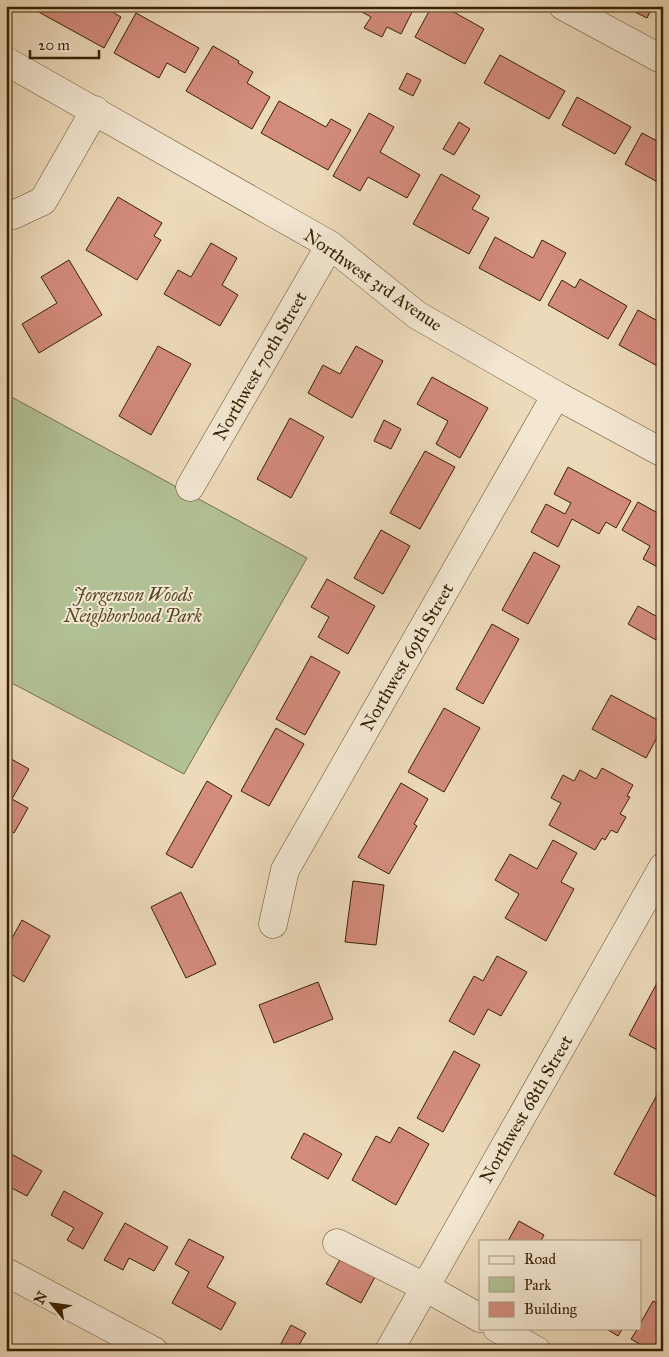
<svg xmlns="http://www.w3.org/2000/svg" width="669" height="1357" viewBox="0 0 669 1357" font-family="'IM FELL Great Primer',serif">
  <style>
    .green { fill: #b2c195; stroke: #75714a }
    .building { fill: #d38b7b; stroke: #382100 }
    .lines { fill: none; stroke-linecap: round; stroke-linejoin: round }
    .minor-casing { stroke: #654f2e; stroke-width: 29 }
    .minor { stroke: #f3e7d2; stroke-width: 28 }
    .labels { text-anchor: middle; stroke-width: 4; stroke-linejoin: round; paint-order: stroke }
    .street-label { font-size: 18px; fill: #382100; stroke: #f3e7d2 }
    .park-label { font-size: 18px; font-style: italic; fill: #564925; stroke: #f3e7d2 }
  </style>
  <rect width="100%" height="100%" fill="#eddaba"/>
  <filter id="stains"><feTurbulence type="fractalNoise" baseFrequency=".004" numOctaves="4"/><feColorMatrix values="0 0 0 0 .2 0 0 0 0 .09 0 0 0 0 .02 0 0 0 .5 -.17"/></filter>
  <radialGradient id="worn" r=".72"><stop offset=".6" stop-color="#630" stop-opacity="0"/><stop offset="1" stop-color="#630" stop-opacity=".3"/></radialGradient>
  <polygon class="green" points="6,394 307,558 184,774 6,680"/>
  <g class="building">
    <polygon points="37,6 102,6 121,17 104,48 35,10"/>
    <polygon points="351,6 415,6 401,34 387,27 382,37 364,28 371,17"/>
    <polygon points="432,6 443,6 484,29 465,64 415,37"/>
    <polygon points="638,6 653,6 647,18 635,12"/>
    <polygon points="136,13 199,48 185,73 167,63 159,78 114,53"/>
    <polygon points="213,46 239,61 238,63 253,72 247,83 270,97 252,129 186,91"/>
    <polygon points="500,55 565,91 549,119 484,83"/>
    <polygon points="407,73 421,80 413,96 399,89"/>
    <polygon points="577,97 631,127 615,154 562,125"/>
    <polygon points="279,101 326,127 331,119 351,130 328,170 261,133"/>
    <polygon points="369,113 394,127 380,152 420,175 407,198 368,177 360,191 333,176"/>
    <polygon points="459,122 470,129 454,155 443,149"/>
    <polygon points="642,133 663,144 663,185 625,164"/>
    <polygon points="441,174 480,196 472,209 489,218 469,254 413,224"/>
    <polygon points="118,197 162,223 154,236 161,240 137,280 86,250"/>
    <polygon points="495,237 533,258 542,240 566,253 540,301 479,268"/>
    <polygon points="211,243 237,258 222,285 238,295 220,326 164,294 178,270 191,277"/>
    <polygon points="69,260 102,315 39,353 22,324 57,303 41,277"/>
    <polygon points="580,279 627,306 608,339 548,305 562,280 575,288"/>
    <polygon points="638,310 663,324 663,369 619,345"/>
    <polygon points="158,346 191,364 151,435 119,416"/>
    <polygon points="356,346 383,361 352,418 308,393 323,365 340,374"/>
    <polygon points="432,377 488,408 460,458 436,444 448,421 417,404"/>
    <polygon points="290,418 324,437 291,498 257,479"/>
    <polygon points="384,420 401,429 391,449 374,441"/>
    <polygon points="425,451 455,467 420,529 390,513"/>
    <polygon points="568,467 631,501 616,528 606,522 599,534 572,519 558,547 531,532 546,504 565,514 571,503 554,494"/>
    <polygon points="638,502 663,516 663,570 643,559 650,546 622,530"/>
    <polygon points="381,530 410,546 383,594 354,578"/>
    <polygon points="534,552 560,566 528,624 502,610"/>
    <polygon points="327,579 375,606 348,654 318,637 329,617 311,607"/>
    <polygon points="638,606 663,620 663,628 656,640 628,624"/>
    <polygon points="492,624 519,639 483,704 456,689"/>
    <polygon points="311,656 340,672 305,735 276,719"/>
    <polygon points="611,695 663,723 663,726 646,758 592,729"/>
    <polygon points="444,708 480,728 444,792 408,772"/>
    <polygon points="276,728 304,744 269,806 241,791"/>
    <polygon points="6,756 29,769 12,799 28,808 14,833 6,828"/>
    <polygon points="602,768 633,785 627,796 630,797 620,814 626,817 617,833 611,830 605,840 602,838 595,850 549,825 561,803 551,798 563,775 574,781 580,770 596,779"/>
    <polygon points="207,781 232,796 192,868 166,854"/>
    <polygon points="401,783 428,799 414,824 417,826 389,874 358,857"/>
    <polygon points="553,840 577,853 561,882 574,889 546,941 505,918 519,894 495,880 510,854 537,869"/>
    <polygon points="353,881 384,885 376,945 345,942"/>
    <polygon points="181,892 216,964 186,978 151,907"/>
    <polygon points="22,920 50,936 24,982 6,971 6,949"/>
    <polygon points="497,956 527,972 501,1016 488,1009 474,1035 449,1021 474,976 483,981"/>
    <polygon points="663,972 663,1053 629,1035"/>
    <polygon points="318,982 333,1019 274,1043 259,1005"/>
    <polygon points="454,1051 480,1065 443,1132 417,1118"/>
    <polygon points="657,1095 663,1098 663,1191 659,1198 614,1174"/>
    <polygon points="399,1127 429,1144 396,1205 352,1180 376,1136 390,1143"/>
    <polygon points="304,1133 342,1154 328,1179 291,1158"/>
    <polygon points="6,1151 42,1171 27,1196 6,1185"/>
    <polygon points="64,1191 103,1213 83,1249 67,1240 74,1228 51,1215"/>
    <polygon points="519,1221 544,1235 541,1241 508,1241"/>
    <polygon points="125,1223 168,1247 154,1271 129,1258 123,1270 104,1260"/>
    <polygon points="189,1239 224,1257 207,1287 236,1303 221,1330 172,1303 189,1272 175,1264"/>
    <polygon points="342,1256 376,1275 361,1303 326,1284"/>
    <polygon points="653,1301 663,1306 663,1351 651,1351 631,1339 638,1328 640,1328 640,1324"/>
    <polygon points="291,1325 306,1333 299,1345 310,1351 277,1351"/>
    <polygon points="605,1328 623,1328 618,1336"/>
  </g>
  <g class="lines">
    <defs>
      <g id="minor">
        <polyline points="563,6 663,60"/>
        <polyline points="6,61 330,245 417,315 556,395 663,453"/>
        <polyline points="13,215 43,201 95,110"/>
        <polyline points="190,487 330,245"/>
        <polyline points="273,924 285,870 556,395"/>
        <polyline points="337,1243 425,1287 480,1318"/>
        <polyline points="6,1272 154,1351"/>
        <polyline points="497,1328 537,1351"/>
        <polyline points="389,1351 663,867"/>
      </g>
    </defs>
    <use href="#minor" class="minor-casing"/>
    <use href="#minor" class="minor"/>
  </g>
  <g class="labels">
    <g class="street-label">
      <text transform="translate(373 280) rotate(35)" y="6">Northwest 3rd Avenue</text>
      <text transform="translate(260 366) rotate(-60)" y="6">Northwest 70th Street</text>
      <text transform="translate(407 657) rotate(-60)" y="6">Northwest 69th Street</text>
      <text transform="translate(526 1109) rotate(-60)" y="6">Northwest 68th Street</text>
    </g>
    <g class="park-label">
      <text x="133" y="601">Jorgenson Woods<tspan x="133" dy="21">Neighborhood Park</tspan></text>
    </g>
  </g>
  <rect width="669" height="1357" fill="none" stroke="#eddaba" stroke-width="25"/>
  <rect x="8" y="8" width="654" height="1342" fill="none" stroke="#382100" stroke-width="2.5"/>
  <rect x="12" y="12" width="644" height="1332" fill="none" stroke="#382100"/>
  <rect x="479" y="1240" width="162" height="90" fill="#f3e7d2" stroke="#a8987e"/>
  <rect x="489" y="1256" width="25" height="8" fill="#f3e7d2" stroke="#a8987e"/>
  <text x="524" y="1264" font-size="15" fill="#382100">Road</text>
  <rect x="489" y="1277" width="25" height="15" fill="#b2c195" stroke="#a8987e"/>
  <text x="524" y="1290" font-size="15" fill="#382100">Park</text>
  <rect x="489" y="1302" width="25" height="15" fill="#d38b7b" stroke="#a8987e"/>
  <text x="524" y="1314" font-size="15" fill="#382100">Building</text>
  <g transform="translate(52 1304) rotate(299)" stroke="#f3e7d2" stroke-width="4" paint-order="stroke">
  <path d="M0-4L9 19L0 12L-9 19Z" fill="#382100"/>
  <text y="-8" font-size="14" font-weight="bold" text-anchor="middle" fill="#382100">N</text>
  </g>
  <path d="M30 50v8h69v-8" fill="none" stroke="#382100" stroke-width="2.5"/>
  <text x="38" y="50" font-size="15" fill="#382100" stroke="#f3e7d2" stroke-width="4" paint-order="stroke">20 m</text>
  <rect width="100%" height="100%" filter="url(#stains)"/>
  <rect width="100%" height="100%" fill="url(#worn)"/>
</svg>
